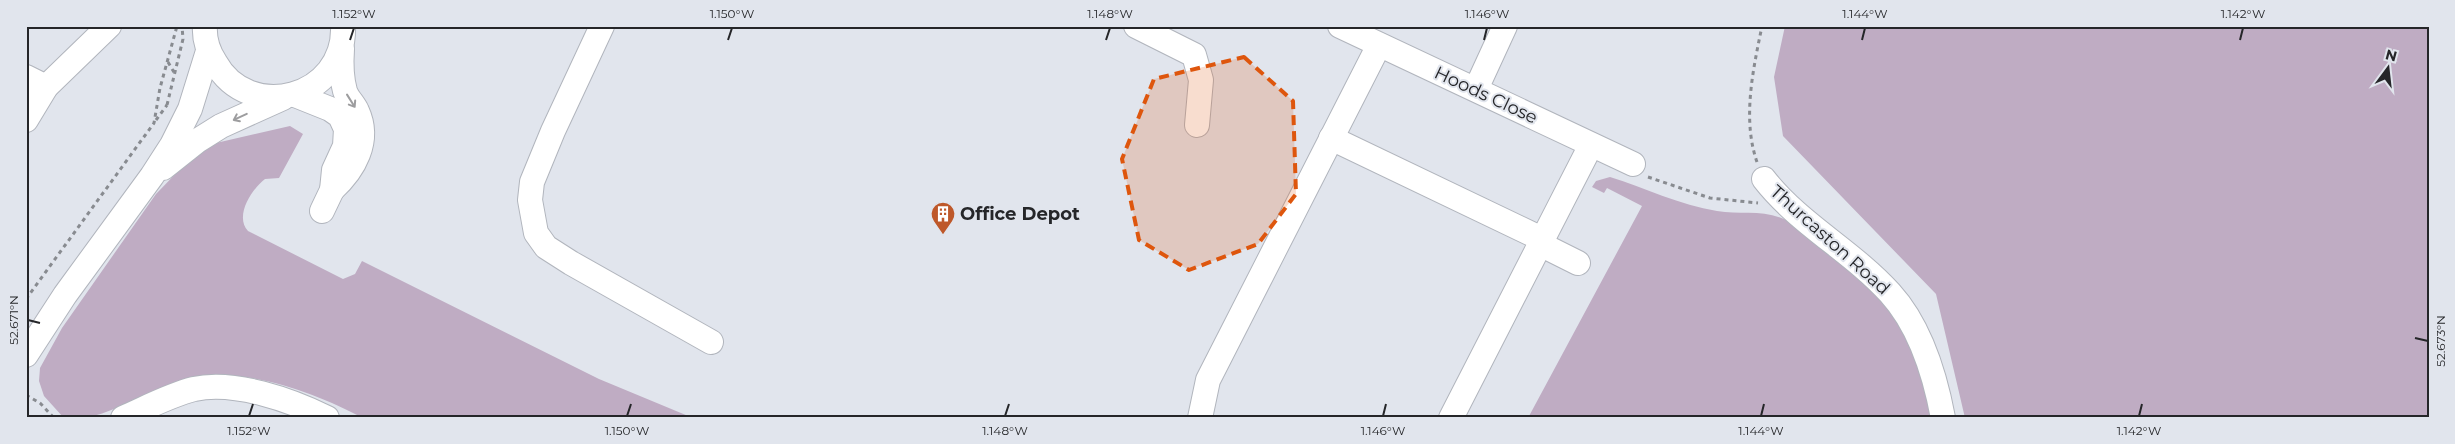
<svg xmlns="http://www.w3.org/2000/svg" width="2455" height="444" viewBox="0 0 2455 444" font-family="Montserrat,sans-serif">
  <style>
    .green { fill: #bfacc3 }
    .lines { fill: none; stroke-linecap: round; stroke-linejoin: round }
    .minor-casing { stroke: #b1b5bd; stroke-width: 26 }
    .path { stroke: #888b90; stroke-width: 3; stroke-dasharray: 4 4; stroke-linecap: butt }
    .minor { stroke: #fff; stroke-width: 24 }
    .oneway { stroke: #9d9d9f }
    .marked { fill: #de560d; fill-opacity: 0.2; stroke: #de560d; stroke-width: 4; stroke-dasharray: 10 6; stroke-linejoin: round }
    .ticks { fill: none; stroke: #252629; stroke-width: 2 }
    .labels { text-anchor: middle; stroke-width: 4; stroke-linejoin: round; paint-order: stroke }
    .street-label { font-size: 18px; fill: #252629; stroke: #e1e5ed }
    .poi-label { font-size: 18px; font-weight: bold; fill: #252629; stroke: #e1e5ed; text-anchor: start }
    .neatline { fill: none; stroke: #252629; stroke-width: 2 }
    .ticks-label { font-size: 12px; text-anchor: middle; fill: #252629 }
  </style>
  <rect width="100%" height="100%" fill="#e1e5ed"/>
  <g class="green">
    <polygon points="1785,26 2429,26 2429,418 1965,418 1936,294 1783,136 1774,77"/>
    <path d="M 290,126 L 303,134 L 279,178 L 265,179 C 252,189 234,216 248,231 L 343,279 L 355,274 L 362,261 L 599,379 L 693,418 L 363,418 C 314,392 242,365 186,379 C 151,387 97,427 63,417 L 44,396 L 39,381 L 40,368 L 62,328 L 156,194 L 187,162 L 216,143 Z"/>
    <path d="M 1610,177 C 1645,188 1680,205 1717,211 C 1740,215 1764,209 1786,220 C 1821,247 1861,273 1889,308 C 1908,332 1928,387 1934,418 L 1528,418 L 1642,206 L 1607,188 L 1604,193 L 1592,187 L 1596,181 Z"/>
  </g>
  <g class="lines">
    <defs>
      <g id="minor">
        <path d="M 205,26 C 204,39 208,51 215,62 C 249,124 346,98 343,26"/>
        <polyline points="602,26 553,131 532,182 530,200 536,233 546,247 571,263 711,342"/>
        <polyline points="1136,26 1194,55 1201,80 1197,125"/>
        <polyline points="1340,26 1633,164"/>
        <polyline points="26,77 46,87"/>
        <polyline points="1476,89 1505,26"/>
        <polyline points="295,95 330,109 340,116 346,129 345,146 334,170 332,190 322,211"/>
        <polyline points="26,120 46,87 109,26"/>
        <polyline points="1331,138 1542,239"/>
        <polyline points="163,168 197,141 221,126 283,98"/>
        <path d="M 1764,179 C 1799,224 1852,251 1890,293 C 1920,326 1935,375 1943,418"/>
        <path d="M 332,190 C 354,170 371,141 357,111 C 354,104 347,98 345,91 C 341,77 341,63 342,49"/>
        <polyline points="1540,244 1578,263"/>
        <polyline points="26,355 65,295 152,176 172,145 190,109 208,51"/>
        <path d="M 123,418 C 146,408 170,395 194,389 C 234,380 291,400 327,418"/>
        <polyline points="1200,418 1208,380 1379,45"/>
        <polyline points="1451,418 1591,145"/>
      </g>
    </defs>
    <use href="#minor" class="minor-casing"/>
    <g class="path">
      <polyline points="168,62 175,74"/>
      <polyline points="167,105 183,39 182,26"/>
      <polyline points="156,120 167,105"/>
      <path d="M 1757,162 C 1742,119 1753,70 1762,26"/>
      <polyline points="1648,177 1710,198 1758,203"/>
      <polyline points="26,299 154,123 160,88 177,26"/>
      <polyline points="26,395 40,403 54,418"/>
    </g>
    <use href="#minor" class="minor"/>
  </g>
  <defs><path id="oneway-shaft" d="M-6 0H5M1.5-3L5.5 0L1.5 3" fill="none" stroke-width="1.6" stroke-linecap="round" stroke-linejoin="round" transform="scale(1.25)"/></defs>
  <g class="oneway">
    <use href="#oneway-shaft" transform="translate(351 101) rotate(58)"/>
    <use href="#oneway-shaft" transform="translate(240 117) rotate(155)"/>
  </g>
  <path class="marked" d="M 1244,57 L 1293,101 L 1296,194 L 1258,244 L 1189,270 L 1139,240 L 1122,159 L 1154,79 Z"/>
  <path class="ticks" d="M 350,40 L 354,28M 728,40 L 732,28M 1106,40 L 1110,28M 1484,40 L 1487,28M 1862,40 L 1865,28M 2240,40 L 2243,28M 28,320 L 40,323M 2415,338 L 2428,341M 249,416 L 253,404M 627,416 L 631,404M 1005,416 L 1009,404M 1383,416 L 1386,404M 1761,416 L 1764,404M 2139,416 L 2142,404"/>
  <defs>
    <symbol id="building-pin" viewBox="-11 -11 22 30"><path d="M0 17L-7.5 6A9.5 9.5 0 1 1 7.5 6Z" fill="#be582a" stroke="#e1e5ed"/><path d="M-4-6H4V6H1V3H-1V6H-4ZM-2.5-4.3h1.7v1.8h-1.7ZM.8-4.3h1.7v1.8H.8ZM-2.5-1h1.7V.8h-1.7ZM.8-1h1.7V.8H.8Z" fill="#fff"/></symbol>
  </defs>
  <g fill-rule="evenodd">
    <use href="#building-pin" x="929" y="200" width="28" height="38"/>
  </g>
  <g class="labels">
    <g class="street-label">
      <text transform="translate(1486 95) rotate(25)" y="6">Hoods Close</text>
      <text transform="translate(1830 240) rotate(42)" y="6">Thurcaston Road</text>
    </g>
    <g class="poi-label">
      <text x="960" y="220">Office Depot</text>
    </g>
  </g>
  <rect width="2455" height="444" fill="none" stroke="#e1e5ed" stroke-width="55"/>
  <g transform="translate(2388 68) rotate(15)" stroke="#e1e5ed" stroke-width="4" paint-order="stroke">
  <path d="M0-4L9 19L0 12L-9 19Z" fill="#252629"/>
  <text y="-8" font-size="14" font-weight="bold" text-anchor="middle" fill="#252629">N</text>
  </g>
  <rect x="28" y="28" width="2400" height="388" class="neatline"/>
  <g class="ticks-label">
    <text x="354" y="18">1.152°W</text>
    <text x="732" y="18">1.150°W</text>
    <text x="1110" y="18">1.148°W</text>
    <text x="1487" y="18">1.146°W</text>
    <text x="1865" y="18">1.144°W</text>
    <text x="2243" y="18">1.142°W</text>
    <text transform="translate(14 320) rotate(-90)" y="4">52.671°N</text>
    <text transform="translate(2441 341) rotate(-90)" y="4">52.673°N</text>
    <text x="249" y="435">1.152°W</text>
    <text x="627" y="435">1.150°W</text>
    <text x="1005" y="435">1.148°W</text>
    <text x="1383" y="435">1.146°W</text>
    <text x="1761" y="435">1.144°W</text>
    <text x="2139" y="435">1.142°W</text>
  </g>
</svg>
